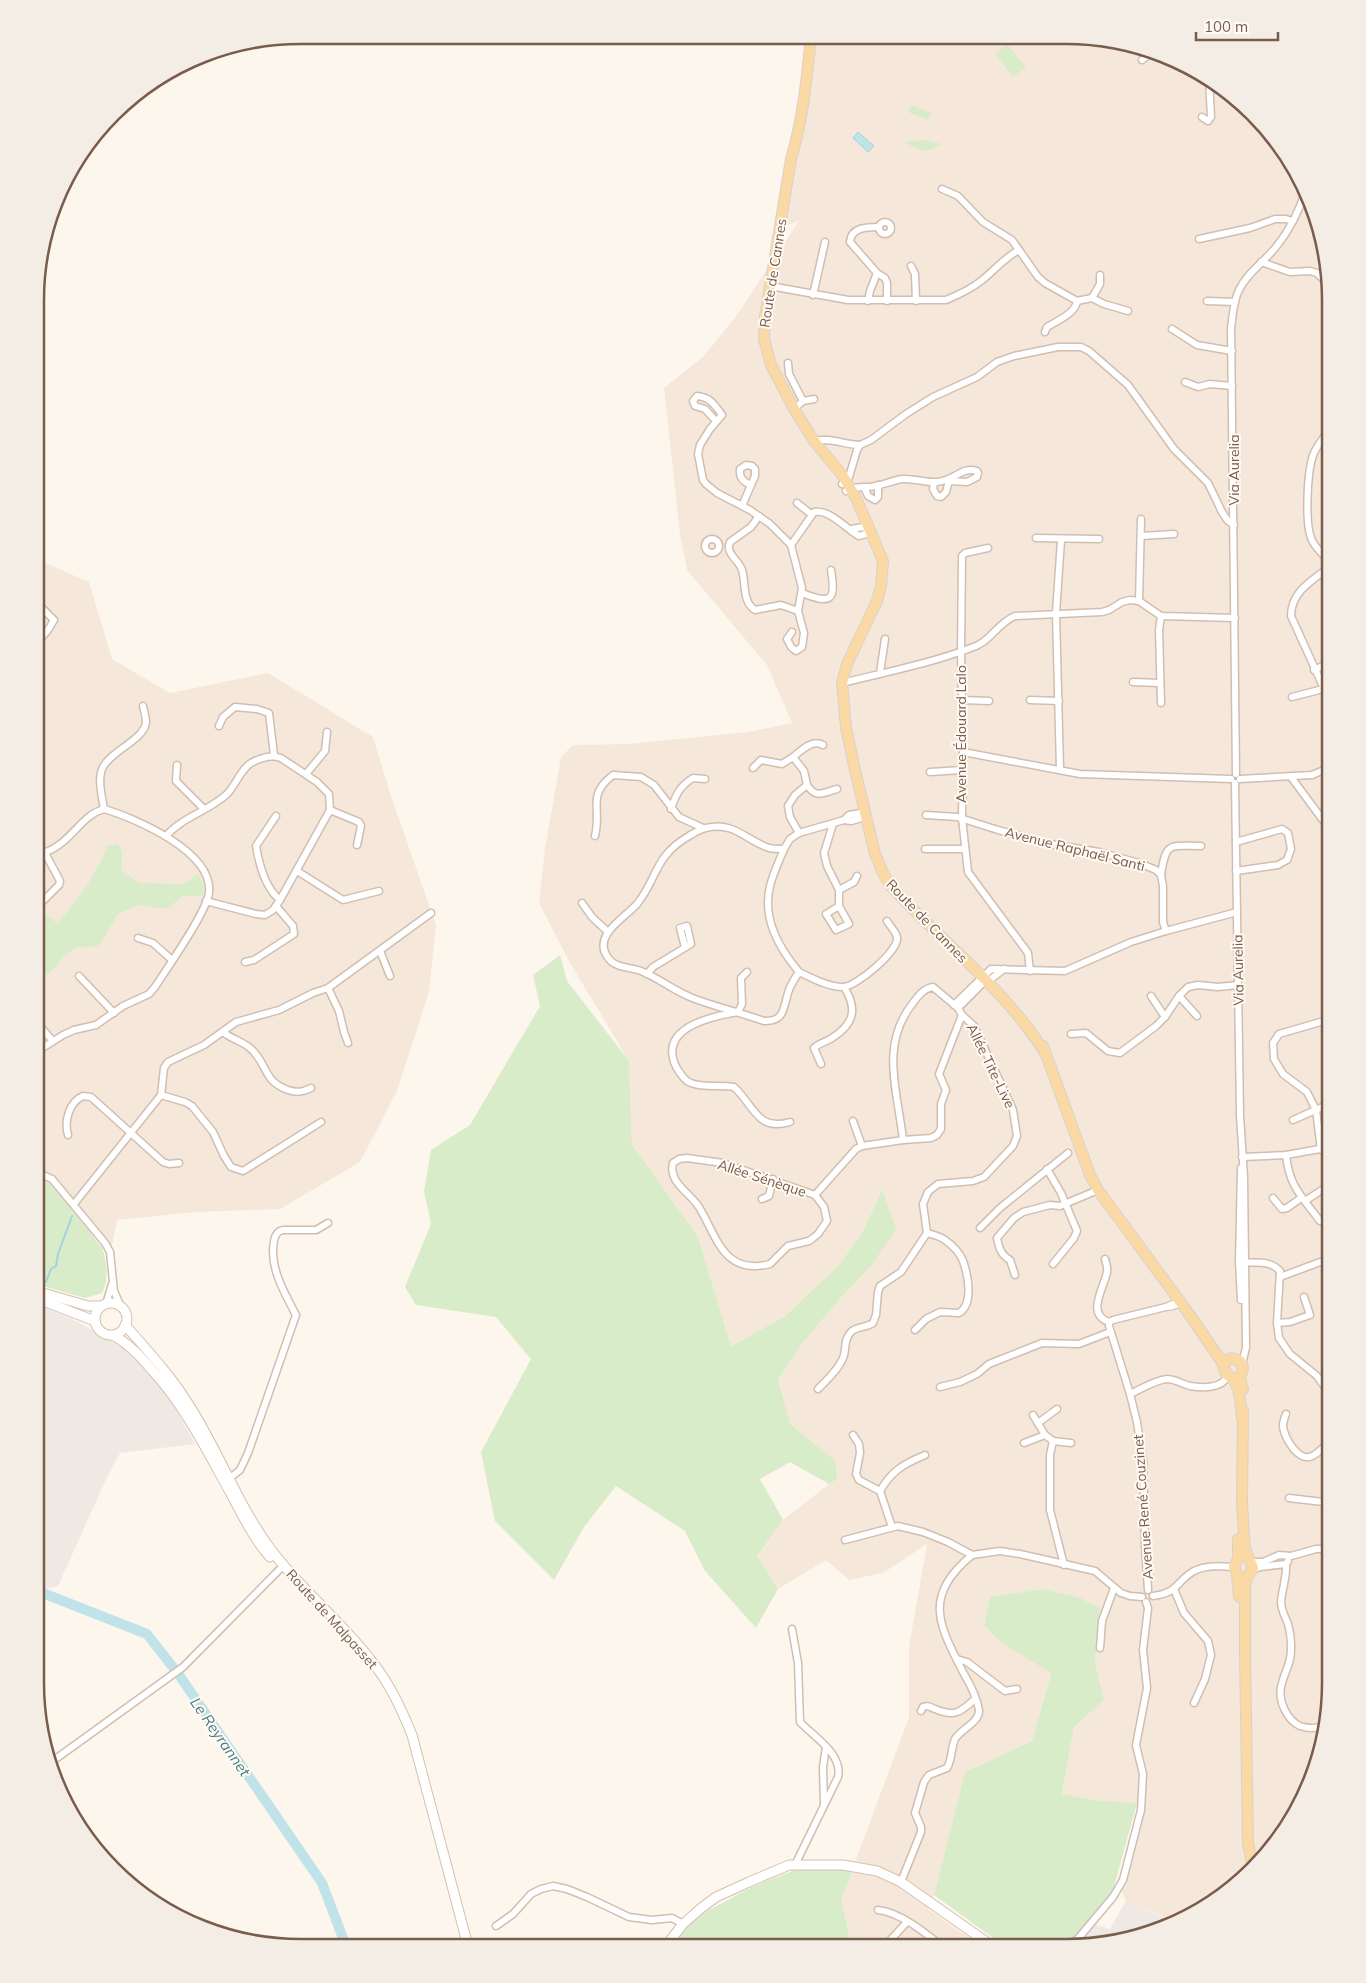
<svg xmlns="http://www.w3.org/2000/svg" width="1366" height="1983" viewBox="0 0 1366 1983" font-family="Mulish,sans-serif">
  <style>
    .residential { fill: #f5e8da }
    .industrial { fill: #efe9e4 }
    .green { fill: #d8ecc9 }
    .water { fill: #bfe3e8; stroke: #a5d3da }
    .lines { fill: none; stroke-linecap: round; stroke-linejoin: round }
    .stream { stroke: #a5d3da; stroke-width: 2 }
    .river { stroke: #bfe3e8; stroke-width: 10 }
    .minor-casing { stroke: #d1beb0; stroke-width: 9 }
    .tertiary-casing { stroke: #d1beb0; stroke-width: 10 }
    .secondary-casing { stroke: #d6c0b0; stroke-width: 11 }
    .primary-casing { stroke: #dad1cd; stroke-width: 12 }
    .minor { stroke: #fff; stroke-width: 6 }
    .tertiary { stroke: #fff; stroke-width: 8 }
    .secondary { stroke: #fff; stroke-width: 9 }
    .primary { stroke: #fbd9a5; stroke-width: 10 }
    .labels { text-anchor: middle; stroke-width: 4; stroke-linejoin: round; paint-order: stroke }
    .street-label { font-size: 14px; fill: #7a5c4d; stroke: #fffaf3 }
    .water-label { font-size: 15px; font-style: italic; fill: #437c86; stroke: #fffaf3 }
    .rim { fill: none; stroke: #7a5c4d; stroke-width: 2.5 }
  </style>
  <rect width="100%" height="100%" fill="#fdf6ec"/>
  <g class="residential">
    <polygon points="813,36 1101,37 1167,55 1227,89 1276,138 1304,183 1326,248 1331,299 1330,1701 1317,1769 1286,1831 1241,1883 1183,1921 1169,1926 1173,1921 1126,1901 1121,1891 1143,1807 1137,1803 1092,1800 1062,1795 1074,1727 1104,1700 1095,1663 1100,1608 1041,1589 990,1597 984,1625 999,1641 1051,1672 1032,1741 965,1772 934,1895 928,1909 983,1948 852,1947 841,1900 909,1717 909,1647 927,1544 883,1573 849,1580 826,1560 778,1589 757,1558 783,1520 837,1478 836,1461 790,1424 778,1379 802,1344 837,1302 871,1266 881,1190 862,1233 840,1264 784,1317 731,1346 698,1237 632,1144 629,1061 570,963 539,903 545,849 561,757 573,745 629,744 748,732 792,723 767,665 687,570 680,534 664,388 704,356 737,315 799,221 784,226"/>
    <polygon points="37,557 43,562 89,582 112,659 170,693 268,673 373,737 391,796 436,925 429,992 397,1091 360,1162 280,1209 197,1212 117,1220 111,1250 36,1194"/>
  </g>
  <g class="industrial">
    <polygon points="36,1304 71,1318 122,1347 146,1370 172,1402 195,1444 120,1453 106,1479 58,1586 37,1591 35,1590"/>
    <polygon points="1126,1901 1171,1921 1166,1927 1135,1939 1075,1947 1094,1924 1110,1929"/>
  </g>
  <g class="green">
    <polygon points="1007,44 1026,67 1013,77 995,54"/>
    <polygon points="911,105 931,113 928,120 908,112"/>
    <path d="M 928,140 L 941,144 C 926,155 920,150 904,142 Z"/>
    <path d="M 118,844 L 122,852 L 121,870 L 139,883 L 184,884 L 198,874 L 204,885 L 203,896 L 183,896 L 167,909 L 138,905 L 118,914 L 98,947 C 91,947 81,946 74,949 C 60,956 52,977 36,979 L 36,948 L 45,939 L 36,928 L 36,922 L 45,914 L 57,923 C 75,905 99,871 107,846 Z"/>
    <polygon points="560,955 567,981 629,1061 632,1144 698,1237 731,1346 784,1317 840,1264 862,1233 882,1189 896,1230 871,1266 837,1302 802,1344 778,1379 790,1424 836,1461 837,1479 829,1484 790,1462 760,1479 783,1520 757,1557 778,1589 756,1628 705,1571 685,1531 616,1486 584,1527 554,1580 495,1521 481,1452 531,1359 496,1317 416,1305 405,1287 431,1224 424,1191 431,1150 470,1125 540,1006 533,975"/>
    <path d="M 36,1177 L 51,1184 L 102,1248 C 107,1261 109,1280 102,1293 L 85,1298 L 36,1284 Z"/>
    <polygon points="1041,1589 1078,1597 1100,1608 1095,1663 1104,1700 1074,1727 1062,1794 1092,1800 1137,1803 1112,1894 1066,1948 1007,1948 934,1895 965,1772 1032,1741 1051,1673 999,1641 984,1625 990,1597"/>
    <polygon points="853,1869 841,1900 852,1947 674,1947 683,1924 752,1887 795,1870"/>
  </g>
  <polygon class="water" points="858,132 874,146 868,152 853,138"/>
  <g class="lines">
    <polyline class="stream" points="46,1282 51,1269 56,1266 58,1254 72,1216"/>
    <polyline class="river" points="35,1590 147,1634 179,1675 322,1883 346,1946"/>
    <defs>
      <g id="minor">
        <polyline points="1142,60 1154,51"/>
        <polyline points="1202,117 1208,121 1211,117 1209,79"/>
        <polyline points="942,189 958,196 983,222 1012,240 1038,277 1045,283 1077,301"/>
        <circle cx="885" cy="228" r="6"/>
        <path d="M 879,227 C 867,227 851,227 850,242 L 877,273 L 885,278 L 887,283 L 887,301"/>
        <polyline points="1199,239 1250,228 1275,219 1286,219 1292,221"/>
        <polyline points="1261,262 1290,272 1310,271 1317,273 1329,285 1331,299"/>
        <polyline points="911,266 915,274 916,301"/>
        <path d="M 770,286 L 848,300 L 946,300 C 958,295 971,289 981,281 C 994,271 1004,258 1019,250"/>
        <polyline points="813,295 825,242"/>
        <polyline points="1092,298 1100,284 1100,275"/>
        <polyline points="868,301 870,291 877,273"/>
        <polyline points="1077,301 1092,298 1104,304 1128,311"/>
        <polyline points="1207,301 1235,302"/>
        <polyline points="1172,329 1197,345 1232,351"/>
        <path d="M 1045,332 L 1047,327 C 1057,321 1076,313 1077,301"/>
        <polyline points="788,363 789,374 803,401"/>
        <polyline points="1185,382 1198,387 1210,384 1232,386"/>
        <polyline points="794,409 803,401 814,399"/>
        <path d="M 716,421 L 705,409 L 695,406 L 693,401 L 697,396 C 710,397 715,405 722,415 L 710,429 L 700,445 L 698,454 L 703,480 L 706,484 L 717,493 L 750,510 L 770,524 L 791,545 L 802,588 L 798,611 L 804,633 L 802,647 L 796,651 L 791,647 L 787,639 L 792,632"/>
        <path d="M 814,441 C 829,437 845,445 860,445"/>
        <polyline points="842,484 849,477 857,450 860,445 871,440 906,414 933,397 977,377 997,362 1014,356 1058,347 1081,347 1089,351 1128,385 1174,449 1208,483 1222,512 1228,521 1234,525"/>
        <polyline points="864,487 868,496 875,500 878,497 878,485"/>
        <path d="M 846,491 C 853,486 860,488 868,487 C 880,486 891,481 902,479 C 914,478 926,483 937,482 C 954,481 962,466 977,471 L 978,473 L 977,477 L 967,482 L 949,481 L 946,492 L 941,497 L 937,496 L 933,489 L 934,482"/>
        <polyline points="797,503 811,514"/>
        <path d="M 742,506 L 755,476 L 755,469 L 752,466 L 746,465 L 740,469 C 739,478 743,481 750,485"/>
        <path d="M 759,516 L 751,527 L 730,542 C 725,554 739,560 742,570 C 746,583 742,602 755,610 L 781,605 L 798,611"/>
        <polyline points="852,529 863,527 867,527 868,531"/>
        <polyline points="1141,536 1174,534"/>
        <polyline points="1036,538 1099,539"/>
        <circle cx="712" cy="546" r="7"/>
        <path d="M 791,545 L 814,512 C 830,509 846,529 859,536 L 866,534 L 867,527"/>
        <polyline points="988,548 965,553 962,556 961,651 963,752 962,818 968,872 1028,953 1030,971"/>
        <path d="M 1331,563 C 1325,556 1317,550 1313,542 C 1304,528 1307,469 1314,453 C 1318,444 1325,436 1331,427"/>
        <path d="M 802,593 C 832,605 836,600 831,570"/>
        <polyline points="1139,601 1141,519"/>
        <polyline points="37,607 42,608 54,620 48,630 42,637"/>
        <polyline points="1314,670 1331,662"/>
        <polyline points="880,673 885,639"/>
        <polyline points="1133,682 1160,683"/>
        <path d="M 842,683 C 886,672 933,663 976,646 C 991,640 998,623 1015,616 L 1102,612 L 1109,610 L 1122,602 L 1130,600 L 1139,601 L 1161,616 L 1235,618"/>
        <polyline points="1292,697 1323,689"/>
        <polyline points="962,700 989,701"/>
        <polyline points="1030,700 1059,701"/>
        <polyline points="1161,703 1159,630 1161,616"/>
        <path d="M 1331,704 L 1291,616 C 1291,591 1313,580 1331,566"/>
        <polyline points="219,726 223,717 235,707 257,709 269,713 274,755"/>
        <polyline points="963,752 1080,774 1231,779"/>
        <path d="M 793,757 C 802,750 812,739 823,745"/>
        <polyline points="177,765 176,781 204,809"/>
        <polyline points="753,768 761,760 782,764 793,757 804,771 807,785 795,795 788,806 790,817 799,833"/>
        <polyline points="1060,769 1056,613 1061,540"/>
        <polyline points="930,772 962,770"/>
        <polyline points="306,774 325,751 327,732"/>
        <path d="M 1236,774 L 1231,328 C 1233,315 1233,302 1239,290 C 1247,273 1264,262 1276,247 C 1289,231 1300,209 1306,189"/>
        <polyline points="1291,777 1331,831"/>
        <polyline points="1240,779 1312,775 1331,767"/>
        <polyline points="1235,783 1240,1115 1244,1177 1246,1347 1242,1365"/>
        <path d="M 807,785 C 816,799 822,793 837,789"/>
        <polyline points="36,809 40,800"/>
        <path d="M 104,809 C 102,796 97,779 103,767 C 111,751 145,739 146,722 C 146,717 144,711 143,706"/>
        <path d="M 671,809 C 676,794 680,786 693,778 L 705,779"/>
        <polyline points="330,810 359,822 361,826 357,845"/>
        <polyline points="926,815 957,817 998,830 1050,844 1099,852 1139,863 1156,870 1161,875 1163,886 1163,922 1166,931"/>
        <path d="M 276,816 L 256,846 C 259,864 265,888 280,900"/>
        <polyline points="844,820 851,821 866,817"/>
        <polyline points="833,824 824,853 827,866 839,890 839,906 849,924 836,930 826,914 839,906"/>
        <path d="M 166,836 C 182,817 209,811 227,794 C 236,785 240,770 251,763 C 260,758 271,754 281,758 L 317,782 L 329,794 L 330,810 L 280,900 L 273,910 L 265,915 L 256,914 L 206,901"/>
        <path d="M 595,836 C 602,808 586,796 613,775 L 641,777 L 654,785 L 679,817 L 703,828"/>
        <polyline points="1236,842 1282,829 1288,833 1291,849 1287,860 1278,865 1236,871"/>
        <path d="M 784,849 C 779,861 773,874 770,886 C 762,919 779,948 799,972 C 795,978 791,984 789,990 C 783,1006 786,1022 764,1021 C 741,1013 717,1007 695,999 C 675,992 659,978 641,971 C 630,967 616,968 609,959 C 590,936 625,918 637,904 C 658,878 654,856 689,836 C 694,833 700,829 706,828 C 734,821 745,840 769,848 C 774,849 779,849 784,849 L 790,839 L 799,833 L 844,820 L 849,815 L 866,812"/>
        <polyline points="925,849 964,849"/>
        <polyline points="297,871 343,900 379,891"/>
        <path d="M 1161,875 C 1166,841 1169,846 1201,846"/>
        <polyline points="839,890 854,882 857,876"/>
        <polyline points="582,903 592,917 608,932"/>
        <polyline points="36,908 59,885 60,881 45,853"/>
        <polyline points="138,938 153,943 172,960"/>
        <polyline points="380,951 390,976"/>
        <polyline points="245,962 254,960 294,934 293,926 276,906"/>
        <path d="M 747,972 L 741,978 L 742,1004 L 738,1012 C 714,1016 662,1026 674,1062 C 676,1068 682,1077 687,1081 C 700,1089 720,1084 734,1087 C 754,1105 757,1132 790,1122"/>
        <path d="M 799,972 C 812,978 828,987 843,987 C 856,987 900,950 897,937 C 896,932 890,926 887,921"/>
        <polyline points="647,974 653,967 691,944 687,926 680,928 685,947"/>
        <polyline points="79,976 114,1013"/>
        <polyline points="328,988 339,1011 344,1032 348,1043"/>
        <polyline points="1151,996 1165,1017"/>
        <polyline points="1179,996 1197,1016"/>
        <polyline points="954,1005 991,969 1065,971 1131,942 1166,931 1237,912"/>
        <polyline points="958,1008 985,981 991,979 1004,969"/>
        <polyline points="36,1022 53,1041"/>
        <path d="M 223,1032 C 231,1039 242,1041 250,1048 C 268,1063 262,1081 288,1090 C 297,1093 303,1092 311,1088"/>
        <polyline points="1071,1034 1086,1033 1108,1051 1120,1053 1156,1026 1165,1017 1179,996 1188,987 1198,985 1218,987 1238,985"/>
        <path d="M 36,1052 L 63,1035 L 74,1030 L 96,1025 L 123,1006 L 149,994 L 155,987 C 168,967 206,913 209,893 C 214,852 135,818 104,809 C 78,816 71,848 36,855"/>
        <path d="M 821,1064 L 814,1048 C 819,1043 826,1042 832,1038 C 854,1024 858,1009 844,987"/>
        <polyline points="161,1095 185,1102 192,1106 213,1132 224,1156 231,1167 243,1171 321,1122"/>
        <polyline points="1293,1120 1331,1103"/>
        <polyline points="853,1121 862,1146"/>
        <path d="M 68,1135 C 64,1121 69,1102 83,1096 L 91,1097 L 163,1162 L 169,1164 L 179,1163"/>
        <polyline points="903,1140 931,1138 937,1135 941,1129 941,1104 946,1090 939,1074 962,1015"/>
        <polyline points="1321,1150 1316,1110 1307,1092 1283,1074 1274,1059 1273,1043 1279,1034 1324,1021"/>
        <path d="M 1286,1155 C 1289,1186 1302,1197 1320,1221"/>
        <polyline points="1242,1157 1286,1155 1331,1147"/>
        <path d="M 687,1158 L 723,1163 L 815,1195 L 824,1207 L 827,1221 L 818,1234 L 813,1238 L 809,1241 L 788,1246 L 770,1264 C 724,1276 717,1237 699,1207 C 689,1192 668,1182 673,1163 L 679,1159 Z"/>
        <polyline points="1241,1168 1239,1262 1241,1300"/>
        <polyline points="1047,1169 1061,1193 1077,1231 1074,1238 1053,1264"/>
        <polyline points="36,1172 52,1179 105,1243 110,1252 114,1291 121,1307"/>
        <path d="M 815,1195 L 856,1149 L 862,1146 L 903,1140 C 898,1092 879,1045 913,1003 C 918,996 924,988 933,987 L 958,1008 L 962,1015 L 974,1026 L 1013,1110 L 1017,1136 L 1013,1146 L 984,1177 L 973,1181 L 938,1184 L 928,1192 L 923,1204 L 927,1233 L 901,1272 L 880,1286 L 878,1292 L 876,1315 L 873,1323 C 866,1328 857,1326 851,1332 C 843,1340 847,1349 843,1358 C 838,1370 827,1380 818,1389"/>
        <polyline points="1273,1198 1282,1209 1287,1208 1301,1198"/>
        <polyline points="762,1199 769,1196 773,1179"/>
        <polyline points="1305,1201 1331,1184"/>
        <polyline points="74,1204 161,1095 164,1068 168,1062 204,1045 236,1022 279,1010 313,993 328,988 431,913"/>
        <polyline points="980,1228 1000,1208 1068,1153"/>
        <path d="M 1105,1259 C 1106,1264 1108,1267 1107,1272 C 1105,1286 1085,1314 1109,1322"/>
        <path d="M 1241,1262 C 1255,1264 1269,1259 1280,1271 L 1277,1323 L 1279,1338 L 1290,1354 L 1317,1376 L 1331,1396"/>
        <path d="M 1015,1275 L 1010,1260 C 1001,1255 999,1248 997,1238 L 1014,1218 L 1023,1212 L 1050,1205 L 1060,1206 L 1098,1190"/>
        <polyline points="1280,1277 1331,1258"/>
        <polyline points="106,1304 112,1284"/>
        <polyline points="1277,1323 1290,1322 1310,1315 1304,1297"/>
        <path d="M 915,1330 L 926,1319 L 940,1312 L 959,1313 C 974,1304 968,1275 963,1261 C 960,1253 952,1245 945,1240 C 940,1236 933,1235 927,1233"/>
        <polyline points="940,1387 960,1382 977,1374 989,1364 1042,1343 1079,1344 1110,1332"/>
        <path d="M 1130,1394 C 1141,1389 1155,1380 1167,1379 C 1175,1379 1182,1384 1190,1386 C 1202,1388 1223,1389 1228,1375"/>
        <path d="M 1286,1414 C 1285,1417 1283,1422 1283,1425 C 1283,1437 1299,1463 1312,1456 C 1319,1453 1325,1445 1331,1441"/>
        <polyline points="1033,1415 1045,1435"/>
        <polyline points="1038,1423 1057,1409"/>
        <polyline points="853,1435 859,1444 860,1453 856,1474 859,1480 880,1491 892,1527"/>
        <polyline points="1053,1441 1071,1443"/>
        <polyline points="1024,1443 1045,1435 1053,1441 1050,1455 1050,1510 1064,1565"/>
        <path d="M 230,1478 L 240,1470 L 248,1453 L 296,1315 C 284,1292 269,1267 274,1241 C 275,1235 277,1231 283,1230 L 316,1230 L 328,1223"/>
        <path d="M 880,1491 C 892,1470 904,1464 925,1455"/>
        <polyline points="1289,1498 1323,1502 1330,1509"/>
        <polyline points="845,1540 898,1526 923,1532 948,1542 972,1555 1000,1551 1020,1554 1095,1571 1121,1593 1130,1596 1142,1597"/>
        <polyline points="1251,1562 1263,1562 1279,1555 1291,1556 1316,1549 1330,1549"/>
        <path d="M 1286,1564 C 1287,1577 1282,1589 1281,1602 C 1281,1610 1285,1616 1288,1624 C 1290,1631 1291,1639 1291,1647 C 1292,1663 1284,1672 1281,1687 C 1278,1701 1287,1720 1300,1726 C 1309,1729 1318,1729 1326,1724"/>
        <polyline points="1252,1570 1260,1567 1286,1564 1288,1561"/>
        <polyline points="1174,1589 1184,1613 1208,1641 1211,1655 1205,1679 1194,1703"/>
        <polyline points="1148,1590 1145,1544 1143,1461 1137,1422 1130,1394 1109,1326 1109,1322 1113,1320 1170,1306"/>
        <path d="M 1153,1596 C 1179,1593 1176,1581 1194,1571 C 1206,1565 1220,1566 1234,1567"/>
        <path d="M 792,1629 L 798,1663 L 800,1722 C 814,1737 843,1754 838,1777 L 795,1865"/>
        <polyline points="1100,1648 1102,1621 1114,1588"/>
        <polyline points="957,1659 967,1662 1005,1691 1017,1689"/>
        <path d="M 921,1711 L 923,1707 C 928,1705 930,1707 935,1709 C 954,1717 960,1713 975,1699"/>
        <polyline points="50,1763 183,1667 284,1565"/>
        <polyline points="824,1803 823,1767 826,1747"/>
        <path d="M 901,1882 L 921,1832 L 921,1827 L 915,1813 L 924,1782 L 929,1775 L 947,1768 C 952,1760 951,1748 955,1739 C 961,1729 980,1722 979,1710 C 977,1698 970,1684 964,1674 C 939,1625 922,1597 972,1555"/>
        <path d="M 878,1910 C 900,1912 927,1934 944,1948"/>
        <polyline points="496,1926 513,1914 531,1894 541,1889 553,1886 567,1889 587,1897 629,1917 652,1920 672,1918 683,1924"/>
        <polyline points="884,1947 907,1922"/>
        <polyline points="1071,1947 1113,1897 1123,1880 1141,1810 1143,1774 1136,1745 1147,1688 1143,1650 1148,1608 1146,1602"/>
      </g>
      <polyline id="tertiary" points="1170,1306 1181,1302"/>
      <g id="secondary">
        <polyline points="36,1291 88,1306 101,1306"/>
        <polyline points="36,1298 95,1321"/>
        <circle cx="111" cy="1319" r="16"/>
        <path d="M 125,1325 C 148,1351 171,1376 189,1405 C 218,1450 237,1503 269,1547 C 298,1587 339,1619 370,1659 C 389,1682 401,1708 412,1735 L 468,1946"/>
        <path d="M 113,1335 C 129,1344 140,1356 152,1370 C 185,1406 206,1449 230,1492 C 242,1514 253,1538 270,1557"/>
        <polyline points="665,1947 683,1924 700,1909 716,1897 749,1882 789,1865 843,1865 877,1871 901,1882 995,1948"/>
      </g>
      <g id="primary">
        <path d="M 811,36 C 807,77 803,119 791,159 L 765,317 L 764,339 L 771,365 L 794,409 L 814,441 L 843,476 L 856,498 L 883,561 L 881,586 L 877,601 L 847,664 L 842,683 L 846,728 L 855,770 L 875,854 L 883,873 L 889,884 C 940,941 1005,988 1045,1053"/>
        <path d="M 1043,1046 L 1090,1175 L 1098,1190 L 1187,1311 L 1222,1362 L 1226,1374 C 1241,1382 1240,1402 1242,1417"/>
        <polyline points="1224,1367 1226,1360 1231,1358 1240,1361 1243,1368 1240,1379 1243,1389"/>
        <polyline points="1243,1411 1242,1503 1245,1549 1253,1568 1251,1572 1247,1576 1245,1588 1245,1652 1248,1843 1253,1869"/>
        <polyline points="1238,1539 1238,1559 1234,1567 1237,1574 1239,1597"/>
      </g>
    </defs>
    <use href="#minor" class="minor-casing"/>
    <use href="#tertiary" class="tertiary-casing"/>
    <use href="#secondary" class="secondary-casing"/>
    <use href="#primary" class="primary-casing"/>
    <use href="#minor" class="minor"/>
    <use href="#tertiary" class="tertiary"/>
    <use href="#secondary" class="secondary"/>
    <use href="#primary" class="primary"/>
  </g>
  <g class="labels">
    <g class="street-label">
      <text transform="translate(773 273) rotate(-81)" y="5">Route de Cannes</text>
      <text transform="translate(1234 470) rotate(-90)" y="5">Via Aurelia</text>
      <text transform="translate(961 734) rotate(-90)" y="5">Avenue Édouard Lalo</text>
      <text transform="translate(1075 849) rotate(14)" y="5">Avenue Raphaël Santi</text>
      <text transform="translate(927 921) rotate(46)" y="5">Route de Cannes</text>
      <text transform="translate(1238 970) rotate(-91)" y="5">Via Aurelia</text>
      <text transform="translate(991 1066) rotate(64)" y="5">Allée Tite-Live</text>
      <text transform="translate(762 1178) rotate(18)" y="5">Allée Sénèque</text>
      <text transform="translate(1143 1507) rotate(-94)" y="5">Avenue René Couzinet</text>
      <text transform="translate(332 1619) rotate(48)" y="5">Route de Malpasset</text>
    </g>
    <g class="water-label">
      <text transform="translate(220 1737) rotate(55)" y="5">Le Reyrannet</text>
    </g>
  </g>
  <path d="M0 0H1366V1983H0ZM300 44H1066A256 256 0 0 1 1322 300V1683A256 256 0 0 1 1066 1939H300A256 256 0 0 1 44 1683V300A256 256 0 0 1 300 44Z" fill="#f4ede6" fill-rule="evenodd"/>
  <path class="rim" d="M300 44H1066A256 256 0 0 1 1322 300V1683A256 256 0 0 1 1066 1939H300A256 256 0 0 1 44 1683V300A256 256 0 0 1 300 44Z"/>
  <path d="M1196 32v8h82v-8" fill="none" stroke="#7a5c4d" stroke-width="2.5"/>
  <text x="1204" y="32" font-size="15" fill="#7a5c4d" stroke="#fffaf3" stroke-width="4" paint-order="stroke">100 m</text>
</svg>
